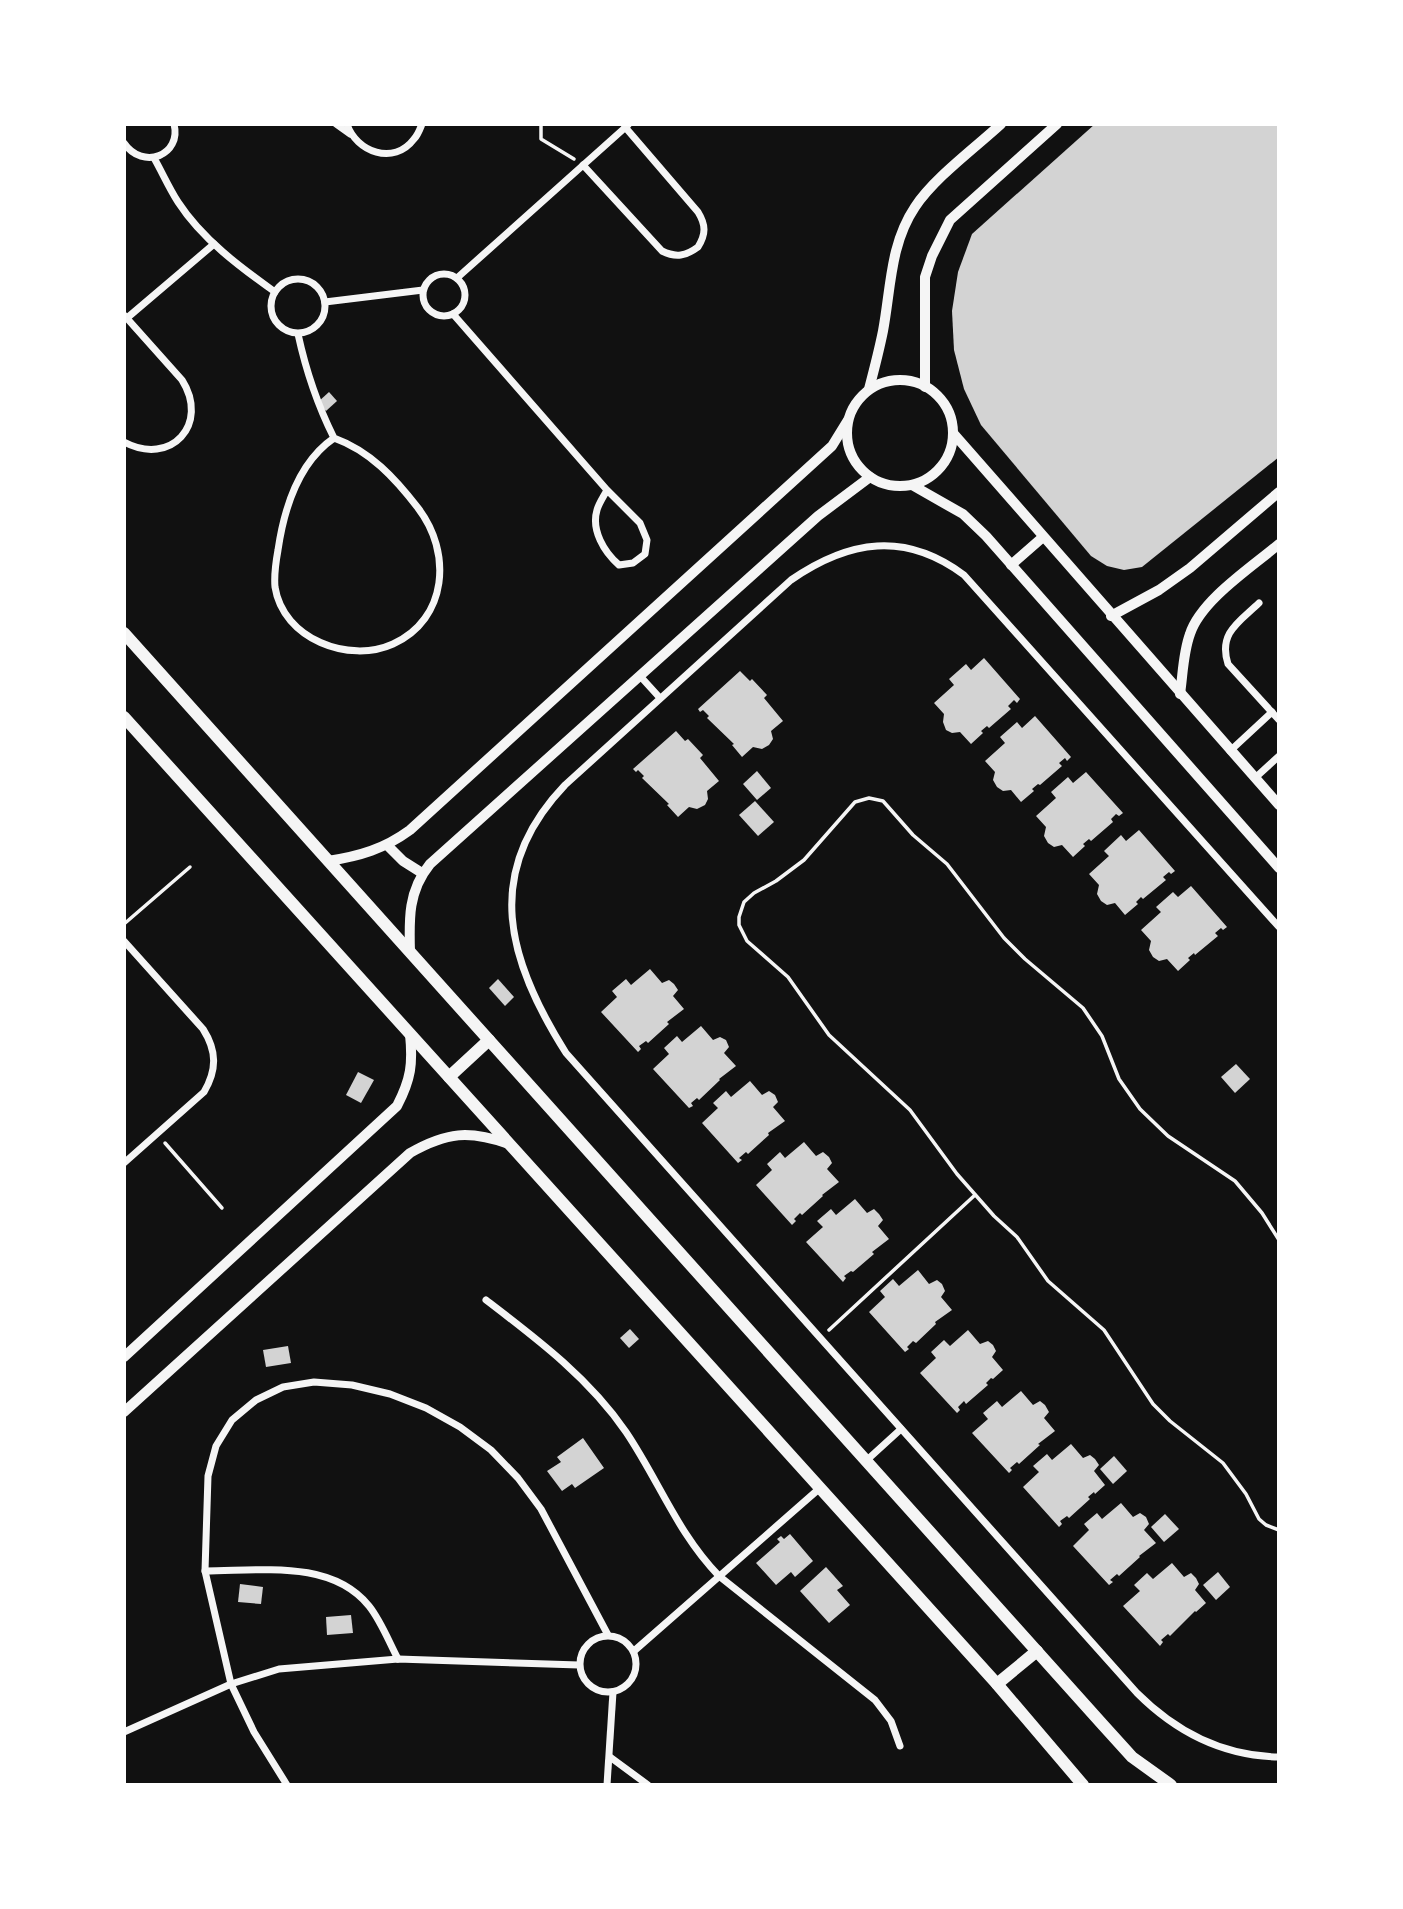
<svg xmlns="http://www.w3.org/2000/svg" width="1403" height="1909" viewBox="0 0 1403 1909" font-family="'Work Sans',sans-serif">
  <style>
    .building { fill: #d3d3d3 }
    .lines { fill: none; stroke-linecap: round; stroke-linejoin: round }
    .path { stroke: #f5f5f5; stroke-width: 3.5 }
    .minor { stroke: #f5f5f5; stroke-width: 7 }
    .tertiary { stroke: #f5f5f5; stroke-width: 10 }
    .secondary { stroke: #f5f5f5; stroke-width: 12 }
  </style>
  <rect width="100%" height="100%" fill="#111"/>
  <g class="building">
    <polygon points="1095,124 1279,124 1279,457 1142,567 1124,570 1107,566 1091,556 981,425 964,389 954,350 952,311 958,272 972,234"/>
    <polygon points="329,392 337,401 326,411 318,402"/>
    <polygon points="984,658 1020,699 1017,703 1014,700 1008,706 1011,709 989,728 987,726 981,731 983,733 971,744 960,732 952,733 946,730 943,722 944,714 934,703 954,685 949,679 966,664 971,670"/>
    <polygon points="740,671 750,681 752,679 767,695 764,698 783,721 771,731 773,739 769,745 762,749 753,747 742,757 732,745 734,744 707,718 709,716 703,710 700,712 698,709"/>
    <polygon points="1035,716 1071,757 1067,761 1065,758 1059,763 1062,766 1040,785 1038,784 1032,789 1034,791 1021,802 1011,790 1003,791 997,787 993,780 995,772 985,761 1005,743 1000,737 1017,722 1022,728"/>
    <polygon points="676,731 685,741 688,739 703,755 700,758 719,781 707,791 708,799 705,805 697,809 689,807 678,817 667,805 669,804 642,778 644,776 638,770 636,772 633,769"/>
    <polygon points="757,771 771,788 757,800 743,784"/>
    <polygon points="1086,772 1123,813 1119,816 1116,814 1111,819 1113,822 1091,841 1089,839 1083,844 1085,846 1073,857 1062,845 1054,847 1048,843 1044,836 1046,827 1036,816 1056,798 1051,792 1068,777 1073,783"/>
    <polygon points="755,801 774,822 758,836 739,815"/>
    <polygon points="1139,830 1175,871 1171,874 1169,872 1163,877 1166,880 1143,899 1141,897 1136,902 1138,904 1125,915 1115,903 1107,905 1101,901 1097,894 1099,885 1089,874 1109,856 1104,851 1121,835 1126,841"/>
    <polygon points="1191,886 1227,927 1223,930 1221,928 1215,933 1218,936 1195,955 1194,953 1188,958 1190,960 1178,971 1167,959 1159,961 1153,957 1149,950 1151,941 1141,930 1161,912 1156,907 1173,892 1178,897"/>
    <polygon points="650,969 662,983 669,980 674,984 678,990 673,996 684,1009 667,1022 669,1024 648,1043 646,1041 639,1046 641,1049 638,1052 601,1012 617,997 612,991 626,979 631,985"/>
    <polygon points="498,979 514,997 505,1006 489,988"/>
    <polygon points="701,1026 713,1040 720,1037 726,1040 729,1047 724,1053 736,1066 719,1079 720,1080 699,1100 697,1098 691,1103 693,1106 689,1108 653,1069 669,1054 664,1048 677,1036 682,1042"/>
    <polygon points="1236,1064 1250,1079 1235,1093 1221,1077"/>
    <polygon points="358,1072 374,1080 361,1103 346,1095"/>
    <polygon points="750,1081 762,1095 769,1091 775,1095 778,1102 773,1107 785,1121 768,1133 769,1135 748,1154 746,1152 739,1158 742,1160 738,1163 702,1123 718,1108 713,1103 726,1091 731,1097"/>
    <polygon points="804,1142 816,1156 823,1152 829,1157 832,1163 827,1169 839,1182 822,1195 823,1196 802,1215 800,1213 794,1219 796,1221 792,1225 756,1185 772,1170 767,1164 780,1152 785,1158"/>
    <polygon points="855,1199 867,1213 874,1209 879,1214 883,1220 878,1226 889,1239 872,1252 874,1254 853,1272 851,1271 844,1276 846,1278 843,1282 806,1242 823,1227 817,1221 831,1209 836,1215"/>
    <polygon points="918,1270 929,1284 937,1280 942,1284 945,1291 941,1297 952,1310 935,1322 936,1324 916,1343 913,1341 907,1347 909,1349 905,1352 869,1312 885,1297 880,1291 893,1279 899,1286"/>
    <polygon points="630,1329 639,1339 629,1348 620,1338"/>
    <polygon points="968,1330 980,1344 988,1341 993,1345 996,1351 992,1357 1003,1370 993,1379 991,1378 986,1383 988,1385 966,1404 964,1401 958,1407 960,1410 957,1413 920,1373 936,1358 931,1352 944,1340 950,1346"/>
    <polygon points="288,1346 291,1363 266,1367 263,1350"/>
    <polygon points="1021,1391 1033,1405 1040,1401 1045,1405 1049,1412 1044,1418 1055,1431 1038,1444 1040,1445 1019,1464 1017,1462 1010,1468 1012,1470 1009,1473 972,1433 988,1419 983,1413 997,1401 1002,1407"/>
    <polygon points="583,1438 604,1468 575,1488 572,1484 562,1491 547,1471 561,1462 557,1457"/>
    <polygon points="1071,1444 1083,1458 1090,1455 1095,1459 1099,1465 1094,1471 1105,1485 1095,1494 1094,1492 1088,1497 1090,1499 1069,1518 1067,1516 1060,1521 1062,1524 1059,1527 1023,1487 1039,1472 1033,1466 1047,1454 1052,1460"/>
    <polygon points="1114,1456 1127,1471 1113,1484 1100,1469"/>
    <polygon points="1121,1503 1133,1517 1140,1513 1146,1517 1149,1524 1144,1530 1156,1543 1139,1556 1140,1557 1119,1576 1117,1574 1110,1580 1113,1582 1109,1585 1073,1546 1089,1530 1084,1524 1097,1513 1102,1519"/>
    <polygon points="1165,1514 1179,1529 1164,1542 1151,1527"/>
    <polygon points="790,1534 813,1561 795,1577 791,1572 776,1585 756,1563 780,1542 777,1539 781,1536 784,1539"/>
    <polygon points="1172,1563 1184,1577 1191,1573 1196,1578 1199,1584 1195,1590 1206,1603 1196,1612 1195,1611 1170,1636 1168,1634 1161,1640 1163,1642 1160,1646 1123,1606 1140,1591 1134,1585 1147,1573 1153,1579"/>
    <polygon points="826,1567 843,1586 837,1590 850,1605 829,1623 800,1591"/>
    <polygon points="1218,1572 1230,1587 1216,1600 1203,1585"/>
    <polygon points="240,1584 263,1587 261,1604 238,1602"/>
    <polygon points="351,1615 353,1633 327,1635 326,1617"/>
  </g>
  <g class="lines">
    <g class="path">
      <polyline points="541,124 541,139 574,159"/>
      <polyline points="124,924 190,867"/>
      <polyline points="165,1143 222,1208"/>
      <polyline points="1279,1240 1262,1213 1235,1181 1168,1136 1140,1109 1119,1079 1102,1036 1083,1008 1025,959 1004,938 947,864 913,835 883,801 869,798 855,802 804,860 776,881 754,893 744,902 739,917 739,925 747,941 788,977 829,1035 910,1110 957,1174 994,1216 1017,1237 1048,1281 1104,1330 1153,1404 1170,1421 1223,1463 1246,1494 1259,1519 1266,1525 1279,1530"/>
      <polyline points="829,1330 975,1195"/>
    </g>
    <g class="minor">
      <polyline points="336,124 350,134"/>
      <path d="M 347,124 C 356,152 394,166 414,139 C 418,135 420,129 422,124"/>
      <path d="M 124,143 C 143,171 182,155 174,124"/>
      <path d="M 154,158 C 162,172 169,188 178,202 C 202,239 240,267 275,292"/>
      <path d="M 583,165 L 662,251 C 676,258 686,256 698,247 C 706,234 706,225 698,212 L 625,127"/>
      <circle cx="444" cy="295" r="21"/>
      <polyline points="457,278 628,125"/>
      <circle cx="298" cy="306" r="27"/>
      <polyline points="325,302 423,290"/>
      <path d="M 453,314 L 607,490 L 640,523 L 647,540 L 645,554 L 633,563 L 619,565 C 604,552 591,530 597,510 C 599,503 604,496 607,490"/>
      <path d="M 124,315 L 182,380 C 210,424 171,467 124,442"/>
      <polyline points="127,318 214,244"/>
      <path d="M 298,334 C 306,371 317,404 334,438 C 370,451 395,478 418,508 C 452,552 448,619 393,644 C 349,664 283,639 275,587 C 274,576 276,561 278,550 C 284,509 299,462 334,438"/>
      <path d="M 1259,603 C 1239,622 1218,633 1228,664 L 1279,720"/>
      <polyline points="640,676 660,698"/>
      <polyline points="1230,751 1272,712"/>
      <polyline points="1255,778 1279,756"/>
      <path d="M 1279,927 L 964,575 C 905,531 849,540 791,580 L 565,785 C 481,873 508,961 566,1053 L 1137,1693 C 1176,1732 1223,1756 1279,1757"/>
      <path d="M 124,941 L 203,1029 C 217,1051 217,1070 204,1092 L 124,1163"/>
      <path d="M 486,1300 C 537,1339 589,1378 626,1432 C 659,1481 678,1534 719,1576 L 875,1700 L 891,1721 L 900,1746"/>
      <polyline points="867,1460 901,1429"/>
      <path d="M 205,1571 C 260,1571 331,1559 369,1606 C 381,1621 389,1642 398,1659"/>
      <circle cx="608" cy="1664" r="28"/>
      <polyline points="634,1651 820,1488"/>
      <polyline points="124,1732 231,1684 279,1669 398,1659 579,1665"/>
      <polyline points="610,1757 648,1785"/>
      <polyline points="287,1785 254,1732 231,1684 205,1571 208,1476 216,1446 232,1420 256,1400 283,1387 314,1382 352,1385 390,1394 426,1408 460,1427 491,1450 518,1478 541,1509 608,1635"/>
      <polyline points="607,1785 613,1692"/>
    </g>
    <g class="tertiary">
      <circle cx="900" cy="433" r="53"/>
      <polyline points="925,387 925,277 932,256 950,220 1057,124"/>
      <path d="M 869,389 C 874,370 879,351 883,331 C 891,288 890,244 915,207 C 934,178 975,148 1001,124"/>
      <polyline points="953,433 1279,805"/>
      <polyline points="912,485 963,514 986,536 1279,868"/>
      <polyline points="1011,565 1043,537"/>
      <polyline points="1111,616 1159,590 1190,568 1279,492"/>
      <path d="M 1180,694 C 1183,674 1183,653 1190,634 C 1201,600 1252,567 1279,544"/>
      <polyline points="387,845 403,861 422,873"/>
      <path d="M 328,861 C 360,856 384,849 410,830 L 832,446 L 848,420"/>
      <path d="M 410,952 C 409,919 408,891 430,864 L 818,516 L 870,477"/>
      <path d="M 124,1357 L 397,1106 C 411,1079 413,1064 410,1034"/>
      <path d="M 124,1412 L 410,1153 C 447,1132 469,1130 509,1144"/>
    </g>
    <g class="secondary">
      <polyline points="124,633 1103,1725 1132,1757 1171,1785"/>
      <polyline points="124,717 997,1684 1083,1785"/>
      <polyline points="449,1077 489,1040"/>
      <polyline points="997,1684 1037,1651"/>
    </g>
  </g>
  <rect width="1403" height="1909" fill="none" stroke="#ffffff" stroke-width="252"/>
</svg>
